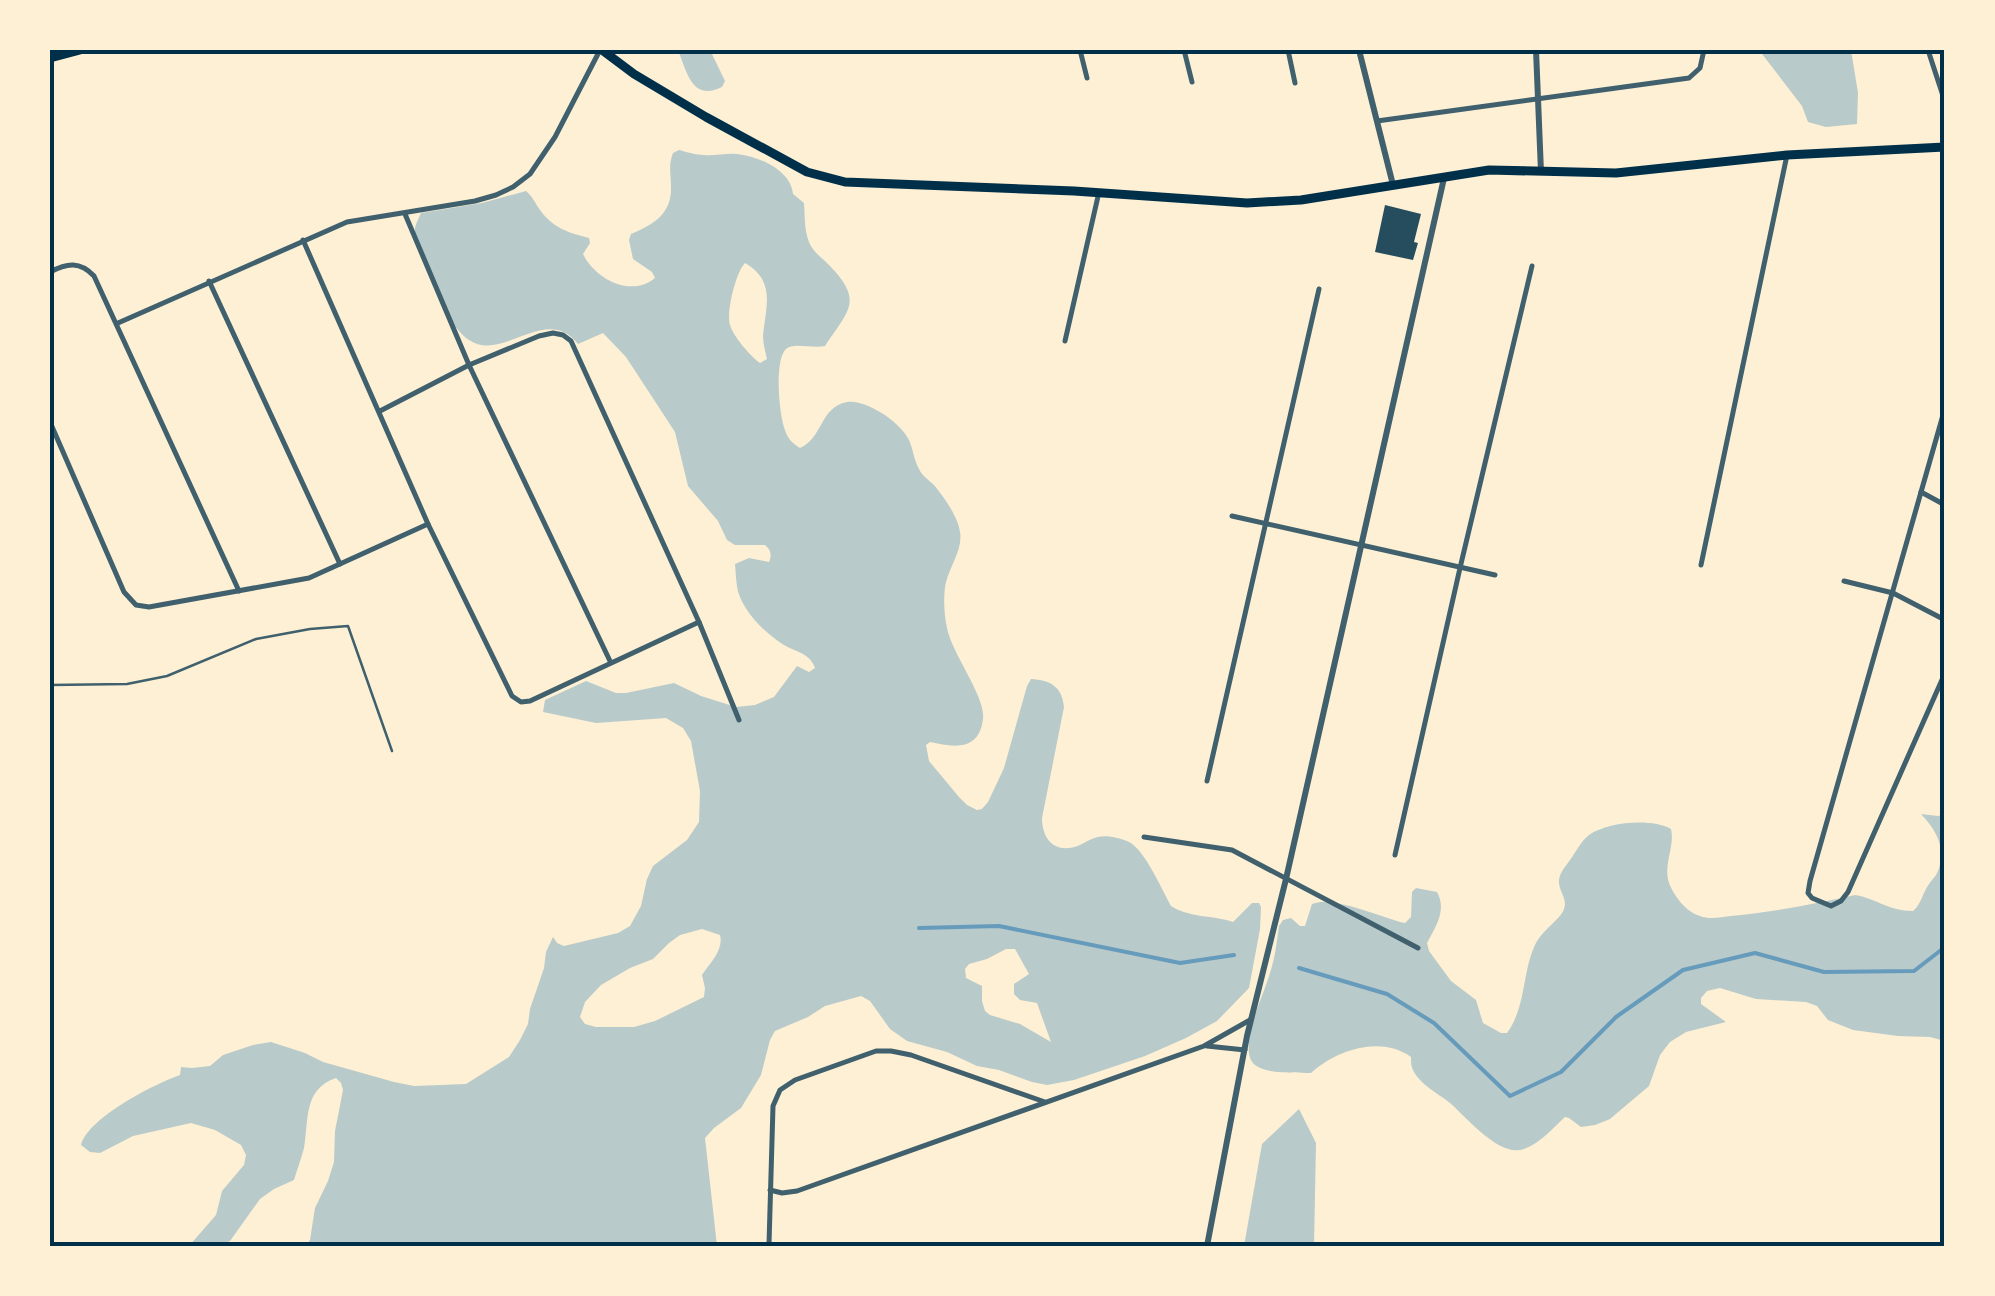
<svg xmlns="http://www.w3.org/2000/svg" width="1995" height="1296" viewBox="0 0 1995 1296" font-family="'Varela Round',sans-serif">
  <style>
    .green { fill: #b9caca; fill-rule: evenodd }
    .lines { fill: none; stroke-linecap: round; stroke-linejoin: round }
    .stream { stroke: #669bbc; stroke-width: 4 }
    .building { fill: #264d5e }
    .service { stroke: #3f606c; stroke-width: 2.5 }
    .minor { stroke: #3f606c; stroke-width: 5 }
    .tertiary { stroke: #3f606c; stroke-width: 6 }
    .primary { stroke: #003049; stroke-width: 9 }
    .neatline { fill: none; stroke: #003049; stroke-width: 4 }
  </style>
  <rect width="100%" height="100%" fill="#fdf0d5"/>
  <g class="green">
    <path d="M 678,50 L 710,50 L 725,81 L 722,87 C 692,102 687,72 678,50 Z"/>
    <polygon points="1759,50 1851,50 1858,93 1857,124 1826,127 1808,122 1802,106"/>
    <path d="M 679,150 C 687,152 696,155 704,155 C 715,156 726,153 737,154 C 758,156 791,170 793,194 L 804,203 C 805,215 804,230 809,242 C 812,251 822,258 829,265 C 864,301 849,310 825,346 C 813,349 793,342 786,349 C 774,360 779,415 785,430 C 788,439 792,443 800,448 C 823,438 820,407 847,402 C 867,399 901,423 909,440 C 913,449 914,460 919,469 C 922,476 929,480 934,485 C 944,497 958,517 960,532 C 963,549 950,566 946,582 C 943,595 944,615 947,628 C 952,654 986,697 983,719 C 979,752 953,747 930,742 L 926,745 L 929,761 L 959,797 L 967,805 L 977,810 L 982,809 L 988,802 L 1004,768 L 1027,686 L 1031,679 C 1051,680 1062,687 1064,707 L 1042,818 C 1042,833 1049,850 1069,848 C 1079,848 1088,839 1098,837 C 1107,835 1120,838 1129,842 C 1145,850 1162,890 1171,906 C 1189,918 1213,915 1233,922 L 1252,903 L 1259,903 L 1261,907 L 1260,929 L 1249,988 L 1217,1021 L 1186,1038 L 1145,1056 L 1074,1080 L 1047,1085 L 1032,1082 L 999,1070 L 977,1066 L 947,1052 L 907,1041 L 890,1029 L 870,1001 L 861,996 L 825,1006 L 808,1017 L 775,1031 L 770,1040 L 761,1075 L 741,1108 L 714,1128 L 705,1138 L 717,1246 L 306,1246 L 310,1240 L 315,1208 L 328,1181 L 334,1162 L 335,1131 L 343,1090 L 341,1083 L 336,1078 C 303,1089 309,1120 304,1148 C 301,1159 297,1170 294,1180 L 274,1189 L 260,1199 L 230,1241 L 217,1246 L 189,1246 L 216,1215 L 222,1191 L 244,1165 L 246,1155 L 241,1145 L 215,1130 L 191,1123 L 133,1136 L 100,1153 L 90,1152 L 81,1145 C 88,1118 154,1084 180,1075 L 181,1067 L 192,1068 L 210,1066 L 223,1055 L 253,1045 L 271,1042 L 305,1053 L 323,1062 L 394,1082 L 414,1086 L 466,1084 L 509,1057 L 520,1040 L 528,1024 L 530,1009 L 544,968 L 546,952 L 553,937 L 557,943 L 564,946 L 618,933 L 630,926 L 641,906 L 647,879 L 653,866 L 687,840 L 699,822 L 700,791 L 691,741 L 683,728 L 666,718 L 596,723 L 543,712 L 545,700 L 586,681 L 616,693 L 626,693 L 674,683 L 701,696 L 736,707 L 755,705 L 774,697 L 797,666 L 809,672 L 815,668 C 810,653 796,652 784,645 C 766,634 748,616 740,597 C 736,588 736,574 735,564 L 749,558 L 769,562 C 772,555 771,550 765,545 L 735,545 L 727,540 L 718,521 L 688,486 L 675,432 L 626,357 L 603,333 L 578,344 C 546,303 503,363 469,340 C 450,327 442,300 433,280 C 426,265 413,245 415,228 C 416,223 419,218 421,213 L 482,203 L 526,191 C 533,197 535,203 540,210 C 553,228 569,233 589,238 L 590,243 L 583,254 C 595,279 631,298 655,278 L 652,272 L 633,259 L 629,240 L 631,234 C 654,224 672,214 671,186 C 671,173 668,166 673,153 ZM 745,263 C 776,281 766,306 763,335 C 763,343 765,351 767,359 L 760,363 C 751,357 733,336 730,325 C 726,312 736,272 745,263 ZM 702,929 L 720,935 C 724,950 710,963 702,975 L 705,988 L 704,997 L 655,1021 L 634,1027 L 596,1027 L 585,1024 L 580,1017 L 585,1002 L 601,985 L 630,968 L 653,959 L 669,943 L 680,935 ZM 1006,949 L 1015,949 L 1029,974 L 1014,984 L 1014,994 L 1020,1000 L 1037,1003 L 1051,1042 L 1020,1024 L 990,1015 L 985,1011 L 982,1001 L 982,986 L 966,978 L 965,969 L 969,964 L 987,959 Z"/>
    <path d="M 1921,814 L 1938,816 L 1945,814 L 1945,1041 L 1930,1037 L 1898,1036 L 1853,1030 L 1828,1020 L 1817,1006 L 1806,1002 L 1756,999 L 1720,988 L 1707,991 L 1701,998 L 1701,1004 L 1726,1022 L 1686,1032 L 1670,1042 L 1660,1055 L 1649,1086 L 1610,1119 L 1595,1125 L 1581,1127 L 1569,1118 L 1565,1117 C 1553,1128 1537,1147 1520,1150 C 1497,1154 1467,1118 1450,1103 C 1439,1094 1421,1085 1414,1072 C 1411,1066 1411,1064 1411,1057 C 1381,1035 1336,1050 1311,1073 C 1295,1072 1269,1075 1255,1065 C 1236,1050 1265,992 1270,973 C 1275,958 1277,941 1279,926 L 1283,920 L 1291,918 L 1300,926 L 1305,926 L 1312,904 C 1333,895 1382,918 1405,923 L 1411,917 L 1412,892 L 1416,888 L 1437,892 C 1447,910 1436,926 1427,943 L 1429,951 L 1451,981 L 1476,1000 L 1483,1023 L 1501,1033 L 1507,1033 C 1526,1007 1522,973 1535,945 C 1542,930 1561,919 1564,909 C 1568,898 1558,891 1559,880 C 1560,872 1566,866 1570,860 C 1576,852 1581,841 1589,835 C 1608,822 1651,818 1671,829 C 1675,847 1663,864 1669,883 C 1674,896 1686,912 1700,916 C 1710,920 1722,917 1731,916 C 1774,912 1814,904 1855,895 C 1878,899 1888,911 1913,911 C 1922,903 1922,894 1929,884 C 1933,878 1935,878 1938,871 C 1947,848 1936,830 1921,814 Z"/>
    <polygon points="1299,1109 1316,1143 1314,1246 1244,1246 1262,1144"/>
  </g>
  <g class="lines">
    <g class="stream">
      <polyline points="919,928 999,926 1180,963 1234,955"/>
      <polyline points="1299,968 1387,994 1434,1023 1510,1096 1561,1072 1616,1017 1683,970 1755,953 1824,972 1914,971 1945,947"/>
    </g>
  </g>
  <polygon class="building" points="1385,205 1421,214 1414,242 1418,243 1413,260 1375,252"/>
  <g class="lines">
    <polyline class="service" points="50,685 127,684 167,676 256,639 310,629 348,626 392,751"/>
    <g class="minor">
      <polyline points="1080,50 1087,78"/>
      <polyline points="1184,50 1192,82"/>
      <polyline points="1288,50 1295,83"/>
      <polyline points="1928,50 1945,102"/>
      <polyline points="1377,121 1689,78 1700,68 1704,50"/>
      <polyline points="405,214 469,365 610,661"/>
      <polyline points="303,240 428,524 512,696 521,702 530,701 699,622"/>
      <path d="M 50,272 C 67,263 80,261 94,276 L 239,591"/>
      <polyline points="209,281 340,564"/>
      <polyline points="118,323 347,222 475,201 496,195 513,187 530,174 555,137 600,50"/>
      <polyline points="1065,341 1099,192"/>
      <polyline points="1945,408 1810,881 1808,893 1812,898 1831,906 1841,901 1848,892 1945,673"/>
      <polyline points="380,411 469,365 539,336 553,333 563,335 571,341 699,622 739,720"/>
      <polyline points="50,422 124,592 136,605 149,607 309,578 428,524"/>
      <polyline points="1921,492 1945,505"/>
      <polyline points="1232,516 1495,575"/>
      <polyline points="1701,565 1787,155"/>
      <polyline points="1844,581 1893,593 1945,620"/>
      <polyline points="1207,781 1319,289"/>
      <polyline points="1144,837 1232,850 1418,948"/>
      <polyline points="1395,855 1460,568 1532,266"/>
      <polyline points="1207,1046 1245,1050"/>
      <polyline points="770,1190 782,1193 797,1191 1204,1046 1250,1020"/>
      <polyline points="769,1244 773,1106 780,1090 795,1080 876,1051 891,1051 911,1055 1045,1102"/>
    </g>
    <g class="tertiary">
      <polyline points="1359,50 1393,185"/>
      <polyline points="1536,50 1541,172"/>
      <polyline points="1207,1246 1247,1036 1286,879 1444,178"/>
    </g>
    <g class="primary">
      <polyline points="602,50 634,74 706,117 807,172 845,182 1074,191 1247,203 1301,200 1489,170 1616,173 1787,155 1945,147"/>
      <polyline points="50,58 80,50"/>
    </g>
  </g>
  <rect width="1995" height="1296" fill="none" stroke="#fdf0d5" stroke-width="105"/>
  <rect x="52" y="52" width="1890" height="1192" class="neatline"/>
</svg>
